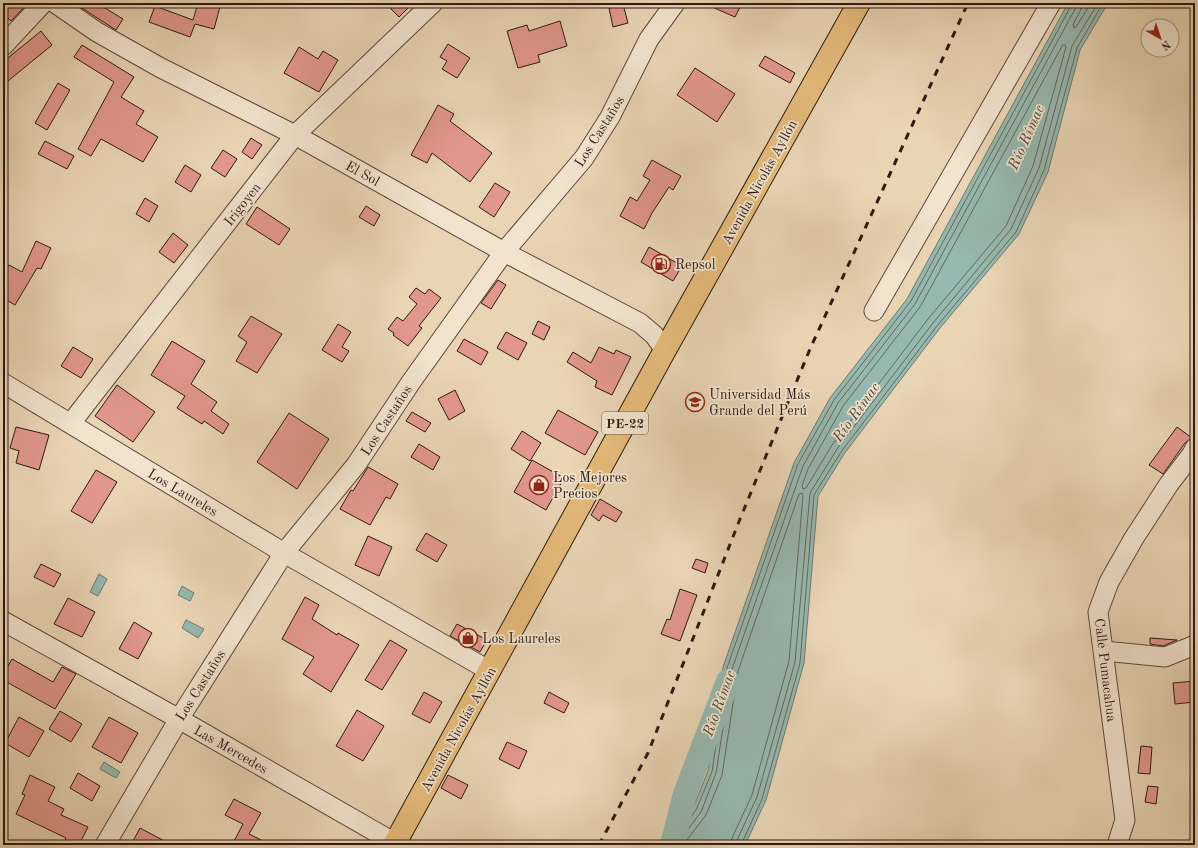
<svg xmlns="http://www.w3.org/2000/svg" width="1198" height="848" viewBox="0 0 1198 848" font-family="'Old Standard TT',serif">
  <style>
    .water { fill: #97b8ae; stroke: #6d786f }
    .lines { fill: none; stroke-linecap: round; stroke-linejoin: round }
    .shore { stroke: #626860; stroke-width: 1 }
    .river { stroke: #97b8ae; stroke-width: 24 }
    .building { fill: #e2978d; stroke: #2e1811 }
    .minor-casing { stroke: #5d473a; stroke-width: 21 }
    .highway-casing { stroke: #2e1811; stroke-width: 24 }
    .minor { stroke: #f1e3ce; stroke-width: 19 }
    .highway { stroke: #e4ba7a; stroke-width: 22 }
    .rail { stroke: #2e1811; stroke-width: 3; stroke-dasharray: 7 7; stroke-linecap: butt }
    .labels { text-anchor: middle; stroke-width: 3.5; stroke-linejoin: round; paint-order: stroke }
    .shield { fill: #f1e3ce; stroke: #68554a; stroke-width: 1 }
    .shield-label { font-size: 13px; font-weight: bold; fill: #2e1811 }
    .street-label { font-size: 14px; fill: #2e1811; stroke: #f1e3ce }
    .poi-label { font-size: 14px; fill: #2e1811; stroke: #f1e3ce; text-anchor: start }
    .water-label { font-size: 15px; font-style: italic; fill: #4e4840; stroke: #f1e3ce }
  </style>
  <rect width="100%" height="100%" fill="#e9d4b4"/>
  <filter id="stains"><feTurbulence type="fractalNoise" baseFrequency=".005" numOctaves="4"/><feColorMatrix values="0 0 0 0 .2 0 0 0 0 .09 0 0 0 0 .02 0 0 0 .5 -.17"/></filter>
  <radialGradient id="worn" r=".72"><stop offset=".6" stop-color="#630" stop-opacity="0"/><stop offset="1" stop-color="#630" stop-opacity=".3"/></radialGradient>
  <g class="water">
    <polygon points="1068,3 1108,3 1080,50 1048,172 1019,234 940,328 844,454 818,496 804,663 766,800 745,845 664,845 693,808 708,771 723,667 794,463 830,398 907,299"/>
    <polygon points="99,574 107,579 98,596 90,592"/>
    <polygon points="182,586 194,593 190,601 178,595"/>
    <polygon points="186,620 204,629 198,638 182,628"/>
    <polygon points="104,762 120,772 116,778 100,769"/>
  </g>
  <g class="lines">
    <g class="shore">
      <polyline points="1082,3 1081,9 1073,25 1074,28 1076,27 1091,3"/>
      <polygon points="1063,45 1065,45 1066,47 1033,166 1006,226 928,319 832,445 806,488 803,489 802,486 808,469 843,406 920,307"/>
      <polyline points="669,845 696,810 712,772 727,668 798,464 834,400 911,301 1071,6 1071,3"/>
      <polyline points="676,845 701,812 716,773 732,669 803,466 838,403 915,304 1075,9 1076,3"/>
      <polyline points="683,845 706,815 722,775 738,671 799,494 802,493 803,495 789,661 752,795 732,838 730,845"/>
      <polyline points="736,845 737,840 757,797 795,662 810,493 837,449 933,323 1011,229 1039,168 1072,46 1098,3"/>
      <polyline points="741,845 762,799 800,663 814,495 841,452 937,326 1016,232 1044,170 1077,48 1103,3"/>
    </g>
    <polyline class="river" points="672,845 685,794 728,681"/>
  </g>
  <g class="building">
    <polygon points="3,3 28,3 11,21 3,13"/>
    <polygon points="74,3 97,3 123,19 116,30"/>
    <polygon points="198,3 221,3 214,29 195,24 190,37 149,22 155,6 193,20"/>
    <polygon points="385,3 413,3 399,17"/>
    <polygon points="703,3 742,3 735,17"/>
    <polygon points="623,4 628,23 613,27 609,8"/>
    <polygon points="560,21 567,46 538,55 540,62 518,68 507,31 527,25 529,31"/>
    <polygon points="41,31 52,45 3,85 3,62"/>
    <polygon points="448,44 470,58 457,78 442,69 447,61 440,57"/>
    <polygon points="82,45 134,77 121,97 144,111 136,124 158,137 143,162 101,139 91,156 78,149 114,82 74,57"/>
    <polygon points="299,47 318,59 323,51 338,60 319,92 284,73"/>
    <polygon points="765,56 795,73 790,83 759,66"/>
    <polygon points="695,68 735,94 717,122 677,95"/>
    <polygon points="58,83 70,90 47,130 35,123"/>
    <polygon points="438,105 454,114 450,121 492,153 470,182 432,153 427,163 411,155"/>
    <polygon points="251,138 262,145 252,159 242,152"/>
    <polygon points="45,141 74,156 67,169 38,154"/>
    <polygon points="223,150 237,159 225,177 211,168"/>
    <polygon points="652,160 681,176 673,190 669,187 652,213 644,229 620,216 630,197 637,201 650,180 643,176"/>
    <polygon points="185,165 201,175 191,192 175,182"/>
    <polygon points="495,183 510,192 494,217 479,207"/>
    <polygon points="145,198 158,206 149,222 136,214"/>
    <polygon points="366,206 380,215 374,226 359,217"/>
    <polygon points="257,207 290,229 279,245 246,224"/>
    <polygon points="173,233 188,245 174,263 159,252"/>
    <polygon points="36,241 51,248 41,269 37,268 15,305 3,298 3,274 9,265 22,272"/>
    <polygon points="649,247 682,266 673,281 641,262"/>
    <polygon points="498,280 506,285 491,309 481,303"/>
    <polygon points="416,288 425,294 429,289 441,298 419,326 422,328 408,346 393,335 394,333 388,329 397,317 403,321 417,304 409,297"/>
    <polygon points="251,316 282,334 257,373 236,361 247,342 238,336"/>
    <polygon points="538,321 550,327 544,340 532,334"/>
    <polygon points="338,324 351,332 342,347 349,351 342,362 322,350"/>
    <polygon points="506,332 527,343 518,360 497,348"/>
    <polygon points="464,339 488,352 481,365 457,351"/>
    <polygon points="172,341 205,361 191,384 217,402 211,411 229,424 223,434 204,421 202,424 177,408 185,396 151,375"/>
    <polygon points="73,347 93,359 81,378 61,366"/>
    <polygon points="599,347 614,354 616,350 631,357 612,395 595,387 597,381 567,362 573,352 591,363"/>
    <polygon points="117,385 155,412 133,442 95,416"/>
    <polygon points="455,390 465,411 449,420 438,399"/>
    <polygon points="558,410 598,432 585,455 545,433"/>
    <polygon points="412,412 431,423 425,432 406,421"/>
    <polygon points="289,413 329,439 297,489 257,462"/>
    <polygon points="16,427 49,435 39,470 16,463 19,451 10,448"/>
    <polygon points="1177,427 1192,438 1185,443 1163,474 1149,465"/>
    <polygon points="522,431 541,443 530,461 511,449"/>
    <polygon points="419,444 440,457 433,470 411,457"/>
    <polygon points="532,460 564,478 546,510 514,492"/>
    <polygon points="368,467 398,484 390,499 386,497 370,525 340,509 351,490 353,491"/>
    <polygon points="96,470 117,482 92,523 71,511"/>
    <polygon points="600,499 622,512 616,522 603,515 599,521 591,515"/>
    <polygon points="426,533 447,545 437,562 416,550"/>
    <polygon points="368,536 392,547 379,576 355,565"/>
    <polygon points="696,559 708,563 705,573 692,568"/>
    <polygon points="41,564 61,574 54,587 34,577"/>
    <polygon points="680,589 697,595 680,641 661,634 667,619 670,620"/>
    <polygon points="305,597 319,605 312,619 337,635 338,633 359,645 331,692 303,674 314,657 282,639"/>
    <polygon points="68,598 95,612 82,637 54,624"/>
    <polygon points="134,622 152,633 138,659 119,649"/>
    <polygon points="457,624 487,640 480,652 450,636"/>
    <polygon points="1150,638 1177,640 1163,646 1150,644"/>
    <polygon points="390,640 407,650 382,690 365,680"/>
    <polygon points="12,659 53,682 62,667 76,674 55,709 3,680 3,675"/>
    <polygon points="1195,681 1195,702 1175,704 1173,683"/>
    <polygon points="424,692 442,702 430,723 412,714"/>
    <polygon points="549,692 569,703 564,713 544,703"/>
    <polygon points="357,710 384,726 363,761 336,746"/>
    <polygon points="60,711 82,724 71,742 49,729"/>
    <polygon points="19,717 44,731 29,757 5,743"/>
    <polygon points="109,717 138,733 121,763 92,747"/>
    <polygon points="507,742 527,751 519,769 499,759"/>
    <polygon points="1141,746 1152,747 1150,774 1138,773"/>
    <polygon points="78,773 100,786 92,801 70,788"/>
    <polygon points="30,775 55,787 48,801 64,809 61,815 88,827 79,845 72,845 64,842 66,838 16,814 25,795 22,794"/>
    <polygon points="448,775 468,785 461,799 441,788"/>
    <polygon points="1148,786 1158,787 1156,804 1145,802"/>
    <polygon points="234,799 261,813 249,834 271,845 232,845 243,824 225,815"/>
    <polygon points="140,828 172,845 131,845"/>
  </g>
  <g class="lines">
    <defs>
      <g id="minor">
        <polyline points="55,3 97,32 161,68 295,135 504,252 640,323 654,335 665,350"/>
        <polyline points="3,46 43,3"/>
        <polyline points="874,311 1051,3"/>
        <polyline points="3,383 284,553 490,671"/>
        <polyline points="71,423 295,135 433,3"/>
        <polyline points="3,621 179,719 395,843"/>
        <polyline points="1104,651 1165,657 1195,645"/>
        <polyline points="105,845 179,719 284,553 356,465 411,382 504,252 584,158 610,117 649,39 675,3"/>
        <polyline points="1117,845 1125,820 1098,612 1109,582 1134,538 1169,484 1192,454 1195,448"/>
      </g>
      <polyline id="highway" points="394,845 665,350 859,3"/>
    </defs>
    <use href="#minor" class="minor-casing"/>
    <use href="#highway" class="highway-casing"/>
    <use href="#minor" class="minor"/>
    <use href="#highway" class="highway"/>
    <polyline class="rail" points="599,845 648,753 740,519 810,349 968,3"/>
  </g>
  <defs>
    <symbol id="fuel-ring" viewBox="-11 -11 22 22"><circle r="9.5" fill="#f1e3ce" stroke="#8f2418" stroke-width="1.5"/><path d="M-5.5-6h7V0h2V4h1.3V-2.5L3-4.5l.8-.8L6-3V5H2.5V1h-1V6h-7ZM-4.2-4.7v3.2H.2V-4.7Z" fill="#8f2418"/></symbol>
    <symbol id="school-ring" viewBox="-11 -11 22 22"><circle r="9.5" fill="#f1e3ce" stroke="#8f2418" stroke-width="1.5"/><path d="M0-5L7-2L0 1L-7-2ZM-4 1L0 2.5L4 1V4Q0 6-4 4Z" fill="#8f2418"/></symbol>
    <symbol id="shop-ring" viewBox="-11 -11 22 22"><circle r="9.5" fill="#f1e3ce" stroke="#8f2418" stroke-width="1.5"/><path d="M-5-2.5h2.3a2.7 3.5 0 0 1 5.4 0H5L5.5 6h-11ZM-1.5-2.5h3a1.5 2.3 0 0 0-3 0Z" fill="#8f2418"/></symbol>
  </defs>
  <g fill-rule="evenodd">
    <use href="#fuel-ring" x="650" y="253" width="22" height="22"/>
    <use href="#school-ring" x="684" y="391" width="22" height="22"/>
    <use href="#shop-ring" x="528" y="474" width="22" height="22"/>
    <use href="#shop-ring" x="457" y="627" width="22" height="22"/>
  </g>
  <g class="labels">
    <rect class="shield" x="602" y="412" width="46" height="22" rx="3"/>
    <g class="shield-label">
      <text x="625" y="428">PE-22</text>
    </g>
    <g class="street-label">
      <text transform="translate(599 131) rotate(-58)" y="5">Los Castaños</text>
      <text transform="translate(363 173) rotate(29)" y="5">El Sol</text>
      <text transform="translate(759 182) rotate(-61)" y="5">Avenida Nicolás Ayllón</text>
      <text transform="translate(242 204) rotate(-52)" y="5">Irigoyen</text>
      <text transform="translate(386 420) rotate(-57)" y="5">Los Castaños</text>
      <text transform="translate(183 492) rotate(31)" y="5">Los Laureles</text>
      <text transform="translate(1106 670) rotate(83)" y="5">Calle Pumacahua</text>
      <text transform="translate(200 685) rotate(-58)" y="5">Los Castaños</text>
      <text transform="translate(458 729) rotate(-61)" y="5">Avenida Nicolás Ayllón</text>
      <text transform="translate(231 749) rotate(30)" y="5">Las Mercedes</text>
    </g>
    <g class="poi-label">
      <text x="675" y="269">Repsol</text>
      <text x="709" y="399">Universidad Más<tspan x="709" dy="16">Grande del Perú</tspan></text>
      <text x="553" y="482">Los Mejores<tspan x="553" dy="16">Precios</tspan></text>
      <text x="482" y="643">Los Laureles</text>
    </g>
    <g class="water-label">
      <text transform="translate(1026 137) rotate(-66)" y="5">Río Rímac</text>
      <text transform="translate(856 412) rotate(-54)" y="5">Río Rímac</text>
      <text transform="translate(719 703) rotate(-70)" y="5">Río Rímac</text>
    </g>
  </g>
  <rect width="1198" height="848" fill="none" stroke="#e9d4b4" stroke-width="16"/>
  <rect x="4" y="4" width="1190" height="840" fill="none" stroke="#2e1811" stroke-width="2"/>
  <rect x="8" y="8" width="1182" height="832" fill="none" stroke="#2e1811"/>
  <g transform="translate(1160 38) rotate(141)"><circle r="19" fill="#f1e3ce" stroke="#a39282"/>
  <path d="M0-3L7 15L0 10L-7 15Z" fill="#8f2418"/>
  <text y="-6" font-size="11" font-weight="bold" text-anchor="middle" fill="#2e1811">N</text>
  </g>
  <rect width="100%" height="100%" filter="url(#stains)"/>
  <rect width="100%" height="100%" fill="url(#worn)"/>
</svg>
